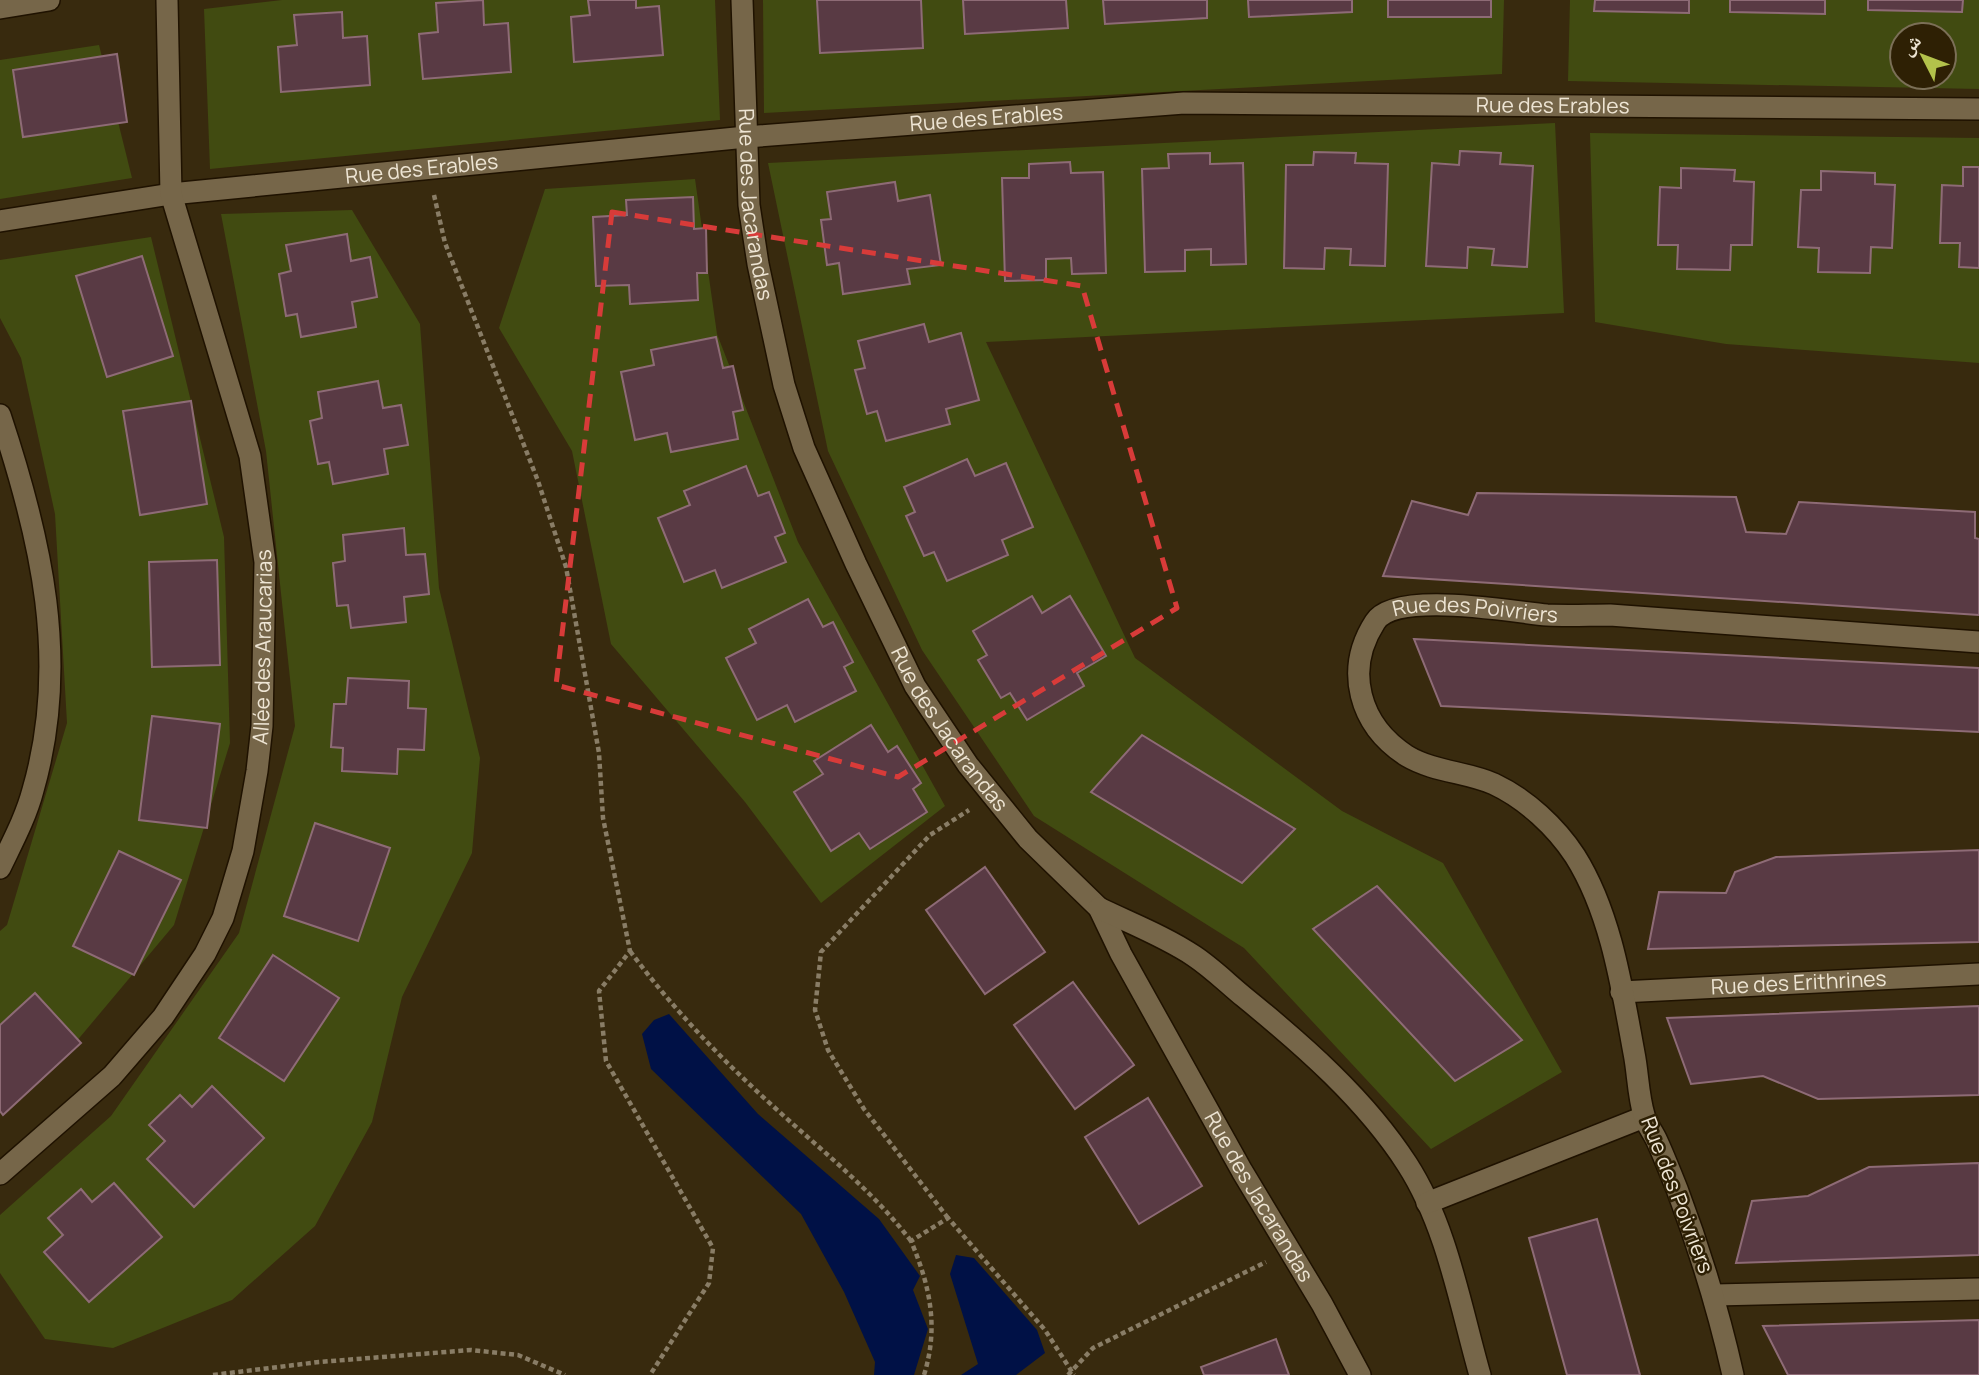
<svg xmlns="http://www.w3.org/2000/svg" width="1979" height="1375" viewBox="0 0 1979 1375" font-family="Manrope,'Noto Naskh Arabic',sans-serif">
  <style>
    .green { fill: #414b11; fill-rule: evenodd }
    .water { fill: #001146 }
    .building { fill: #593a44; stroke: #8e6b76; stroke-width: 2 }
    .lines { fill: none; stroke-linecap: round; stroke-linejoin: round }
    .minor-casing { stroke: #1f1200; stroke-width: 24 }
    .path { stroke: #897d66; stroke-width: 4.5; stroke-dasharray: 5 3.5; stroke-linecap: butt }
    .minor { stroke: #766649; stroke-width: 21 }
    .marked { fill: none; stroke: #d83b39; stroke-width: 5; stroke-dasharray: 14 9; stroke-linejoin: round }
    .labels { text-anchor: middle; stroke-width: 5; stroke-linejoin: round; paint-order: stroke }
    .street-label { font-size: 21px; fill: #eee5d4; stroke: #2e2004 }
  </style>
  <rect width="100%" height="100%" fill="#382a0e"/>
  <g class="green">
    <polygon points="282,0 715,0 720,120 210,169 204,9"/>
    <polygon points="763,0 1504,0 1502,74 764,113"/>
    <path d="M 1570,0 L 1979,0 L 1979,89 L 1568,81 ZM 1902,35 L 1944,35 L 1944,77 L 1902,77 Z"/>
    <polygon points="99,45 132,178 0,199 0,60"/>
    <polygon points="1555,123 1564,313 986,342 1135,658 1342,811 1443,863 1562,1072 1431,1149 1244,948 1034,816 922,650 828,451 768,163"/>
    <polygon points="1590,133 1979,138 1979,363 1726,344 1595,322"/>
    <polygon points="695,179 717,334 798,542 945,806 821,903 745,802 611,644 572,451 499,328 545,189"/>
    <polygon points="352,210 420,324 439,588 480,758 472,853 402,997 372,1122 315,1226 232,1300 113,1348 45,1339 0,1273 0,1215 111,1116 239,933 295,726 266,451 221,214"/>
    <polygon points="151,237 224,537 230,743 174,925 65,1055 0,1113 0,931 7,925 67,723 55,514 21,358 0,318 0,260"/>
  </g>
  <g class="water">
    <polygon points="669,1014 758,1114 879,1219 920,1276 913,1290 928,1329 914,1375 874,1375 875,1362 844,1292 801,1214 651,1069 642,1034 654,1020"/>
    <polygon points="956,1255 974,1258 1037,1330 1045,1353 1016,1375 961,1375 978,1364 950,1274"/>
  </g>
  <g class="building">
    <polygon points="483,0 484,25 508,23 511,72 423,79 419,34 438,32 436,3"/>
    <polygon points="588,0 636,0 636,8 659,6 663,55 574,62 571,17 590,15"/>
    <polygon points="817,0 921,0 923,48 820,53"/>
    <polygon points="963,0 1066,0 1068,28 965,34"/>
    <polygon points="1103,0 1207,0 1207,18 1105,24"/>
    <polygon points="1248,0 1352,0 1352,12 1249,17"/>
    <rect x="1388" y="0" width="103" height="17"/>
    <polygon points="1595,0 1689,0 1689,13 1594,11"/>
    <polygon points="1730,0 1825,0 1825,14 1730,12"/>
    <polygon points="1868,0 1963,0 1962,12 1868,10"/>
    <polygon points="342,12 343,38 367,36 370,85 281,92 278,47 297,45 294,15"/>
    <polygon points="117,54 127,122 23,137 13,70"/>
    <polygon points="1460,151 1501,153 1500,164 1533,166 1527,267 1492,265 1494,249 1468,247 1467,268 1426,266 1432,163 1459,165"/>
    <polygon points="1314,152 1356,153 1355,163 1388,164 1385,266 1350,265 1351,249 1325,248 1324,269 1284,268 1286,165 1313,165"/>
    <polygon points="1210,153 1210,164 1243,163 1246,264 1211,265 1211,249 1185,250 1185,271 1145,272 1142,169 1169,168 1168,154"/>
    <polygon points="1070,162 1071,173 1103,172 1106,273 1072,274 1071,258 1046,259 1046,280 1005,281 1002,178 1029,178 1029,164"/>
    <polygon points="1963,167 1979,167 1979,268 1959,267 1960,243 1940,243 1942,185 1963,186"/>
    <polygon points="1681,168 1735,170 1734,181 1754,182 1752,245 1731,245 1730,270 1677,269 1678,245 1658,245 1660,187 1681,188"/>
    <polygon points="1821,171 1875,173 1875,184 1895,185 1892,248 1871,247 1870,273 1818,272 1819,248 1798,247 1801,190 1821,190"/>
    <polygon points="895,182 898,201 930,195 941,265 907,269 910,284 843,294 839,263 827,265 821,220 831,219 827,192"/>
    <polygon points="693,197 694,229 706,228 707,273 697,273 698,300 630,304 629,285 596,286 593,217 627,215 626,200"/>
    <polygon points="347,234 351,261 370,257 377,297 352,302 356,327 301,337 297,314 286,316 279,274 291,271 286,245"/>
    <polygon points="142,256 173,356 107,377 76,276"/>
    <polygon points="924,324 929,342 961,333 979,400 946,409 950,424 886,441 877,411 867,414 855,370 865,368 858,341"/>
    <polygon points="716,337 723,368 733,366 743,410 733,412 738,439 671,452 667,433 635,440 621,372 654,365 651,350"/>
    <polygon points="378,381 383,408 401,405 408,445 384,449 388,474 333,484 329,462 318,464 310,421 322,418 318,392"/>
    <polygon points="191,401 207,504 140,515 123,411"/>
    <polygon points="967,459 975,476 1006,463 1033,527 1002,540 1008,555 947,581 934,552 924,556 906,516 915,512 904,487"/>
    <polygon points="746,466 758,496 769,492 785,533 775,537 786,562 722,588 715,570 684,582 658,518 690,505 684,491"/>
    <polygon points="1477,493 1736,497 1746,532 1786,534 1799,502 1975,512 1975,538 1979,539 1979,615 1383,576 1412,501 1468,515"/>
    <polygon points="404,528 406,555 425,554 429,594 404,597 406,622 351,628 348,605 337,606 333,563 345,561 343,535"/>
    <polygon points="217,560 220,665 152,667 149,562"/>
    <polygon points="1032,596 1042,613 1070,596 1106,656 1077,673 1084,686 1027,720 1010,693 1001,698 978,660 987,655 973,631"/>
    <polygon points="808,599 823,627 833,622 853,662 844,667 856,691 795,722 787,705 757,720 726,658 756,643 749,629"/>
    <polygon points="1414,639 1979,668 1979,732 1441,706"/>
    <polygon points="348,678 409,681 408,708 426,709 424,750 398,749 397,774 342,771 343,748 331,747 334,704 346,704"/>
    <polygon points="152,716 220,724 207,828 139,820"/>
    <polygon points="871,725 888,752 897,746 921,783 913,789 927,812 870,849 859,833 831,851 794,792 823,774 814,761"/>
    <polygon points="1142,735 1295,829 1242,883 1091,792"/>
    <polygon points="315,823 390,848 358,941 284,916"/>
    <polygon points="1979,850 1979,942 1648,949 1659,892 1726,893 1735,872 1776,857"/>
    <polygon points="119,851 181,880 134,975 73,946"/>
    <polygon points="985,867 1045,952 985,994 926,910"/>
    <polygon points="1377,886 1522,1040 1455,1081 1313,929"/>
    <polygon points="273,955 339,998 284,1081 219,1038"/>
    <polygon points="1073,982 1134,1065 1075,1109 1014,1025"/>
    <polygon points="35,993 81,1043 3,1115 0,1111 0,1025"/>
    <polygon points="1979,1006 1979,1095 1818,1099 1763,1076 1691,1084 1667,1018"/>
    <polygon points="212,1086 264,1138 194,1207 147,1159 165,1141 149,1125 180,1095 192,1107"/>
    <polygon points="1148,1098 1202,1186 1139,1224 1085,1137"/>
    <polygon points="1979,1163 1979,1255 1736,1263 1752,1201 1808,1196 1869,1167"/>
    <polygon points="114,1183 162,1237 89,1302 44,1252 63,1235 48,1218 81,1189 92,1202"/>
    <polygon points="1597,1219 1640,1375 1567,1375 1529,1238"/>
    <polygon points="1979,1320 1979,1375 1788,1375 1763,1326"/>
    <polygon points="1276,1339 1289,1375 1204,1375 1201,1367"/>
  </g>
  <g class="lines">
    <defs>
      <g id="minor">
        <path id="s1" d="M 742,0 L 749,205 L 758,264 L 784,385 L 804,448 L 856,564 L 915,686 L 968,765 L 1028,839 L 1099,908 L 1121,954 L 1242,1171 L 1322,1304 L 1360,1375"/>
        <polyline points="0,8 49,0"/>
        <path id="s2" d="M 0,221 L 171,194 L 746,137 L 1184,103 L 1979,109"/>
        <path d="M 0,415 C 41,538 70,662 33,790 C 26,817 12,843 0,868"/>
        <path d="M 1099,908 C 1130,923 1166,937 1194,956 C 1212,968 1227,983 1244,997 C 1303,1045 1365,1099 1407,1164 C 1447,1226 1460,1305 1480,1375"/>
        <path id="s3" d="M 1621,992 L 1979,974"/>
        <path id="s4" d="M 0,1174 L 112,1076 L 163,1017 L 205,954 L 223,918 L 243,851 L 257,771 L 262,726 L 265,562 L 250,456 L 171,194 L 167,0"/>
        <polyline points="1427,1203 1644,1117"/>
        <polyline points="1715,1295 1979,1289"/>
        <path id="s5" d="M 1733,1375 C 1718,1308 1701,1253 1677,1189 C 1670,1172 1664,1156 1657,1141 C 1653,1132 1646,1124 1644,1115 C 1638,1095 1638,1073 1634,1053 C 1622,988 1611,913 1575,856 C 1556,827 1526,799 1494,784 C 1467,772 1434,772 1407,756 C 1359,725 1344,670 1375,622 C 1395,590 1512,612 1547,615 C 1568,616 1589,615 1610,615 L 1979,642"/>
      </g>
    </defs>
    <use href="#minor" class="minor-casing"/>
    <g class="path">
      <polyline points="434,195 445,243 538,481 566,567 599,753 603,818 630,951 599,991 606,1061 713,1248 709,1283 650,1375"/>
      <path d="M 630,951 C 673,1009 721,1059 774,1107 C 822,1151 871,1189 911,1241"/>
      <polyline points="948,1218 864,1109 828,1050 815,1010 821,952 930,835 969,810"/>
      <polyline points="213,1375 319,1362 471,1350 518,1355 565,1375"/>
      <path d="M 924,1375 C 939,1327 930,1286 911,1241 L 948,1218 L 1045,1330 L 1074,1375"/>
      <polyline points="1068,1375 1093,1348 1266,1262"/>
    </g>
    <use href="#minor" class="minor"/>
  </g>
  <path class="marked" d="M 612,212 L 1082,286 L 1177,608 L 898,777 L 556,685 Z"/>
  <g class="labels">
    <g class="street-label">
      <text dy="7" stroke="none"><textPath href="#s2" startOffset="1559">Rue des Erables</textPath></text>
      <text dy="7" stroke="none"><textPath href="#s2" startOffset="992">Rue des Erables</textPath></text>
      <text dy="7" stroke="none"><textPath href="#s2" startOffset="425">Rue des Erables</textPath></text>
      <text dy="7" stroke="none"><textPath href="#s1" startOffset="205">Rue des Jacarandas</textPath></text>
      <text dy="7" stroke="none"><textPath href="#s5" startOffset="1006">Rue des Poivriers</textPath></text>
      <text dy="7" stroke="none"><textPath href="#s4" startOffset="618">Allée des Araucarias</textPath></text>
      <text dy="7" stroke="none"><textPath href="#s1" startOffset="772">Rue des Jacarandas</textPath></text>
      <text dy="7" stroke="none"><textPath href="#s3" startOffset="178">Rue des Erithrines</textPath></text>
      <text transform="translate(1677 1195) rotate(69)" y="7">Rue des Poivriers</text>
      <text dy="7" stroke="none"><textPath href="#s1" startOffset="1337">Rue des Jacarandas</textPath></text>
    </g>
  </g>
  <g transform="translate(1923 56) rotate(312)"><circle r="33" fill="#2e2004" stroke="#7b6f57" stroke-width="2"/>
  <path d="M0-5L12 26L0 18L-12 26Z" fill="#b3c24b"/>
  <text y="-10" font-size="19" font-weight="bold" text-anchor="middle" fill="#eee5d4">ش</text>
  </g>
</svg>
